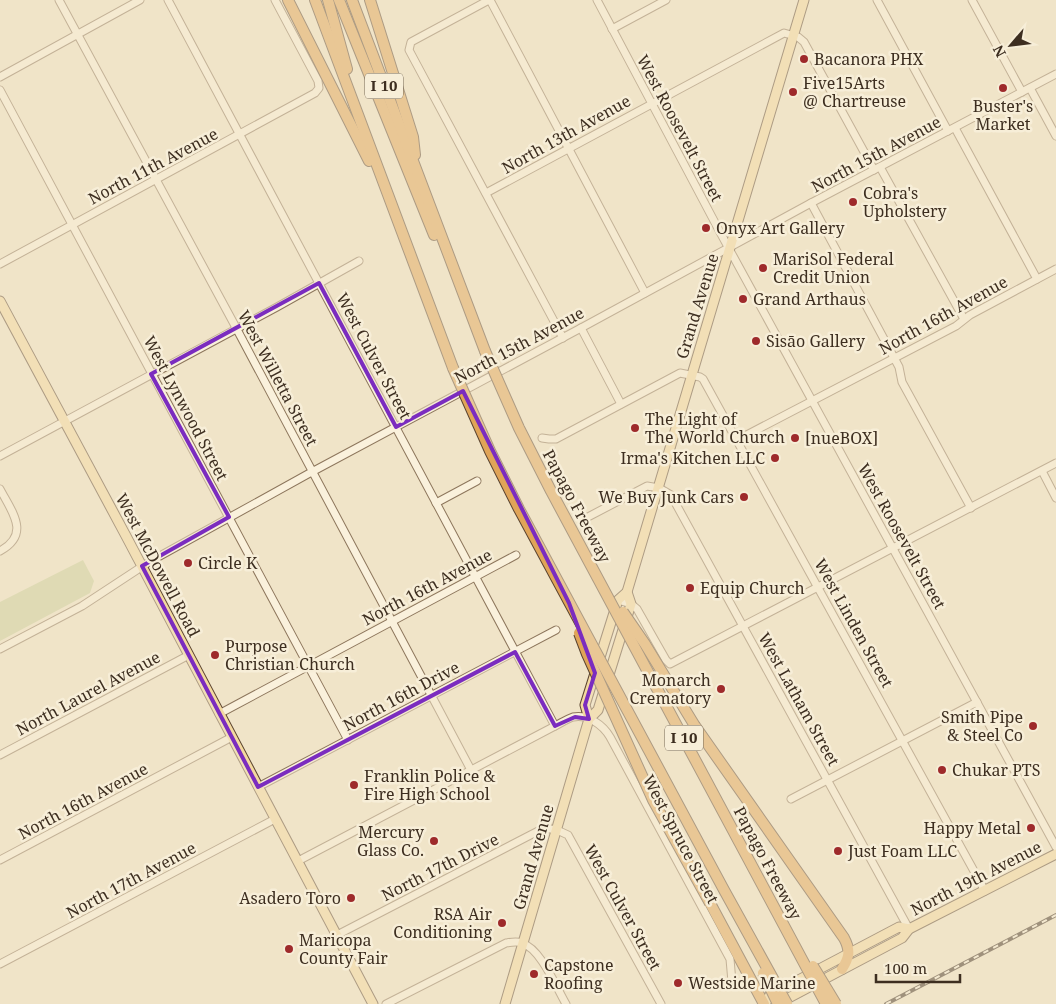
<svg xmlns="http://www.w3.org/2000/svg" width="1056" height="1004" viewBox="0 0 1056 1004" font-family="'Noto Serif',serif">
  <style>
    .green { fill: #c9cf9b }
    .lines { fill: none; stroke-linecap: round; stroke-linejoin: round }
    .minor-casing { stroke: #8d765c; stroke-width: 9 }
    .major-casing { stroke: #5b4430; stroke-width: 11 }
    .highway-casing { stroke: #5b4430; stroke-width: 12 }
    .minor { stroke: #faf1dc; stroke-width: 7 }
    .major { stroke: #f3d9a0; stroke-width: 9 }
    .highway { stroke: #e0a458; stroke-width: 10 }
    .rail-casing { stroke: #3d2e20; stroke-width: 4 }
    .rail { stroke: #f7eed8; stroke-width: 2; stroke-dasharray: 5.5; stroke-linecap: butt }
    .highway-bridge-casing { stroke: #5b4430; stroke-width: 12; stroke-linecap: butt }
    .highway-bridge { stroke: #e0a458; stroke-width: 10 }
    .marked { fill: none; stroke: #7b2cbf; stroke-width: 4; stroke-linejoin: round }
    .poi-dot { fill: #9e2a2b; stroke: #f7eed8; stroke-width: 2 }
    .labels { text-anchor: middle; stroke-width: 5; stroke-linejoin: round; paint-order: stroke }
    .shield { fill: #f7eed8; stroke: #756857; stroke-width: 1 }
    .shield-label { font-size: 15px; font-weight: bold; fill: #3d2e20 }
    .poi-label { font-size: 16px; fill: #3d2e20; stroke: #f7eed8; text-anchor: start }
    .street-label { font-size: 16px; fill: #3d2e20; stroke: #f7eed8 }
  </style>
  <rect width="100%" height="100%" fill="#f0e4c8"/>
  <polygon class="green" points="83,560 94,581 90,593 0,641 0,602"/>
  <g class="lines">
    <defs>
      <g id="minor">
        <polyline points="59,0 233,322 471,770"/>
        <polyline points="168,0 555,726"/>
        <polyline points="489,0 411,42 409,50 563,338"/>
        <polyline points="490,0 645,293"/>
        <polyline points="597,0 721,234 1056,847"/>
        <polyline points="877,0 948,131"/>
        <polyline points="972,0 1022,92"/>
        <polyline points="612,29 666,0"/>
        <polyline points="0,77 140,0"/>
        <polyline points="1030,88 1056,136"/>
        <polyline points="0,90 348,740"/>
        <polyline points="955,128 1037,279"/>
        <polyline points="880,167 964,319"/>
        <polyline points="486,193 784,33 798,37 804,42 874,170"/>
        <polyline points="811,203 899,367 902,382 971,508"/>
        <polyline points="0,264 315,93 319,88 318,81 275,0"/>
        <polyline points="581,328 621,404"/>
        <polyline points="542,438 549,439 556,439 680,373 700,377 703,379 985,891"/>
        <polyline points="737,440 956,326 970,315 1056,269"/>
        <polyline points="0,456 277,307 359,261"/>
        <polyline points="1042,471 1056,498"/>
        <path d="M 0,489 C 12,512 31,534 0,551"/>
        <polyline points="436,503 477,481"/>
        <polyline points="586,518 647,486 659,488 671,495 909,929"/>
        <polyline points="618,600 631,604 637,609 666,660 670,664 1056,463"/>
        <polyline points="0,649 82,606 149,562 308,474 581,328 811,203 1056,74"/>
        <polyline points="219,714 516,555"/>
        <polyline points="0,755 189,655"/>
        <polyline points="258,787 556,630"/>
        <polyline points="791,799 977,702"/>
        <polyline points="0,860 232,737"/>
        <path d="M 298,861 L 555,726 C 561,723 567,719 573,717 C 588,714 603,725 610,737 L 730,959 L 732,982"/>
        <polyline points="337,935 544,828 557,830 568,835 661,1004"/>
        <polyline points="0,964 275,819"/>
        <path d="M 386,1004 L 506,943 C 512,942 517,941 522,943 C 541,949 556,987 566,1004"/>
      </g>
      <g id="major">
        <polyline points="0,301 126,536 373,1004"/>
        <polyline points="589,719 585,705 618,600 627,592 804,0"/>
        <polyline points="779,1003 902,938 909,929 1056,854"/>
        <polyline points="505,1004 589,719 598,710 631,604 627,592"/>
        <polyline points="765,1004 770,995 899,927 909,929"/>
      </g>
      <g id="highway">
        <polyline points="288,0 369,161"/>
        <polyline points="315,0 453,368"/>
        <polyline points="328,0 347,69"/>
        <polyline points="339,0 434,235"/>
        <polyline points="352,0 485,351"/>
        <polyline points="370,0 413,137 415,155"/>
        <path d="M 695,726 L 844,938 C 851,951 849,958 842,969"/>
        <polyline points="710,903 764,1004"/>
      </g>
    </defs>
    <use href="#minor" class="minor-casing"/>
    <use href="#major" class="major-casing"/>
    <use href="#highway" class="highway-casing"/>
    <use href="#minor" class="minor"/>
    <use href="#major" class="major"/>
    <use href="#highway" class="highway"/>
    <defs>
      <polyline id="rail" points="886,1004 1056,915"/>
    </defs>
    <use href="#rail" class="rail-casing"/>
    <use href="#rail" class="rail"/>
    <defs>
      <g id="highway-bridge">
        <polyline points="485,351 519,428 551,491 826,1004"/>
        <polyline points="453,368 490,451 519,509 724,890 787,1004"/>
        <polyline points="623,612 645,644 695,726"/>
        <polyline points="579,633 587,654 653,800 710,903"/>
        <polyline points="813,966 836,1004"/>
        <polyline points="763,973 778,1004"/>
      </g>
    </defs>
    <use href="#highway-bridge" class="highway-bridge-casing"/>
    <use href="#highway-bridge" class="highway-bridge"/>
  </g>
  <path d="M0 0H1056V1004H0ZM 319,283 L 396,427 L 463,391 L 569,603 L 595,673 L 585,705 L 589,719 L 575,717 L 555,726 L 515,652 L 258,787 L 142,566 L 229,517 L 151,374 Z" fill="#f0e4c8" fill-opacity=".55" fill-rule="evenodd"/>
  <path class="marked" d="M 319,283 L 396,427 L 463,391 L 569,603 L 595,673 L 585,705 L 589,719 L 575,717 L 555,726 L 515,652 L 258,787 L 142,566 L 229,517 L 151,374 Z"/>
  <g class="poi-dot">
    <circle cx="804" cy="59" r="5"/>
    <circle cx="1003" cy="88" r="5"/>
    <circle cx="793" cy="92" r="5"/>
    <circle cx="853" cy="202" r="5"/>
    <circle cx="706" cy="228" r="5"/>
    <circle cx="763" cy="268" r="5"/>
    <circle cx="743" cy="299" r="5"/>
    <circle cx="756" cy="341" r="5"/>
    <circle cx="635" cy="428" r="5"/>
    <circle cx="795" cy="438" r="5"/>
    <circle cx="775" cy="458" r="5"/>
    <circle cx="744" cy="497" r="5"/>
    <circle cx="188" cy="563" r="5"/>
    <circle cx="690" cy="588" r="5"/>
    <circle cx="215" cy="655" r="5"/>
    <circle cx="721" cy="689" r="5"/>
    <circle cx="1033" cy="726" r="5"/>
    <circle cx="942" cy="770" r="5"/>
    <circle cx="354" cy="785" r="5"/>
    <circle cx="1031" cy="828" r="5"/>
    <circle cx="434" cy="841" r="5"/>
    <circle cx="838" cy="851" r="5"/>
    <circle cx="351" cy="898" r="5"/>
    <circle cx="502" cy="923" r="5"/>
    <circle cx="289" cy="949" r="5"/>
    <circle cx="534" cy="974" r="5"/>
    <circle cx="678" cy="983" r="5"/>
  </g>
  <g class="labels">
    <g class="shield">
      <rect x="365" y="73.5" width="38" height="25" rx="4"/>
      <rect x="665" y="725.5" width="38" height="25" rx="4"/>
    </g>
    <g class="shield-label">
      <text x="384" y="91">I 10</text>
      <text x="684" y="743">I 10</text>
    </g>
    <g class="poi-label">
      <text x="814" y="65">Bacanora PHX</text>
      <text x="803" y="89">Five15Arts<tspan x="803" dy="18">@ Chartreuse</tspan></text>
      <text x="1003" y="112" text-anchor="middle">Buster's<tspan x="1003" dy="18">Market</tspan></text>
      <text x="863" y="199">Cobra's<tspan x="863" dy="18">Upholstery</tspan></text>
      <text x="716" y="234">Onyx Art Gallery</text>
      <text x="773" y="265">MariSol Federal<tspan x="773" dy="18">Credit Union</tspan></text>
      <text x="753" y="305">Grand Arthaus</text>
      <text x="766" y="347">Sisāo Gallery</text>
      <text x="645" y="425">The Light of<tspan x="645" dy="18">The World Church</tspan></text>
      <text x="805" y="444">[nueBOX]</text>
      <text x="765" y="464" text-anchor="end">Irma's Kitchen LLC</text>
      <text x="734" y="503" text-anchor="end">We Buy Junk Cars</text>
      <text x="198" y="569">Circle K</text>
      <text x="700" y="594">Equip Church</text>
      <text x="225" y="652">Purpose<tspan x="225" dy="18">Christian Church</tspan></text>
      <text x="711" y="686" text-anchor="end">Monarch<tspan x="711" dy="18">Crematory</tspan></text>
      <text x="1023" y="723" text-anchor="end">Smith Pipe<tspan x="1023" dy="18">&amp; Steel Co</tspan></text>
      <text x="952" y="776">Chukar PTS</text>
      <text x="364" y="782">Franklin Police &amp;<tspan x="364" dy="18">Fire High School</tspan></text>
      <text x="1021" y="834" text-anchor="end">Happy Metal</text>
      <text x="424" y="838" text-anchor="end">Mercury<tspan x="424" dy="18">Glass Co.</tspan></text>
      <text x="848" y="857">Just Foam LLC</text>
      <text x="341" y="904" text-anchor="end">Asadero Toro</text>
      <text x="492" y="920" text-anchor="end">RSA Air<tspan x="492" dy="18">Conditioning</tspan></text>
      <text x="299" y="946">Maricopa<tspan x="299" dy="18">County Fair</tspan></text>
      <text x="544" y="971">Capstone<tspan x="544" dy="18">Roofing</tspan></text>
      <text x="688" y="989">Westside Marine</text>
    </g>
    <g class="street-label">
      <text transform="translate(680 128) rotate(62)" y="6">West Roosevelt Street</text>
      <text transform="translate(566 134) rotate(-29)" y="6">North 13th Avenue</text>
      <text transform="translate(876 154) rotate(-28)" y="6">North 15th Avenue</text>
      <text transform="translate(153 166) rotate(-28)" y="6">North 11th Avenue</text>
      <text transform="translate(697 306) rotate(-73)" y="6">Grand Avenue</text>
      <text transform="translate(943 315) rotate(-29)" y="6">North 16th Avenue</text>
      <text transform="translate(519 345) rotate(-28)" y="6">North 15th Avenue</text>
      <text transform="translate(374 356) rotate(62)" y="6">West Culver Street</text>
      <text transform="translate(278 378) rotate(62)" y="6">West Willetta Street</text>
      <text transform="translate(186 408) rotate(62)" y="6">West Lynwood Street</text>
      <text transform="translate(577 506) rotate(62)" y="6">Papago Freeway</text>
      <text transform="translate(902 536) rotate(61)" y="6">West Roosevelt Street</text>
      <text transform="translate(158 565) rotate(62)" y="6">West McDowell Road</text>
      <text transform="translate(427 587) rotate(-28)" y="6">North 16th Avenue</text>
      <text transform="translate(854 623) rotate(61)" y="6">West Linden Street</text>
      <text transform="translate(88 693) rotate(-28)" y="6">North Laurel Avenue</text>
      <text transform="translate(401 696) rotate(-28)" y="6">North 16th Drive</text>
      <text transform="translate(799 699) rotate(61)" y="6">West Latham Street</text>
      <text transform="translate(83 801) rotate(-28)" y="6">North 16th Avenue</text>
      <text transform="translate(681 839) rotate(62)" y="6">West Spruce Street</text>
      <text transform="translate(533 857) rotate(-74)" y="6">Grand Avenue</text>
      <text transform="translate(768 863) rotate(62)" y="6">Papago Freeway</text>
      <text transform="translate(440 867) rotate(-27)" y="6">North 17th Drive</text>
      <text transform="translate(976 878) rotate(-27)" y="6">North 19th Avenue</text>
      <text transform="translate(131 880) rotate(-28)" y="6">North 17th Avenue</text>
      <text transform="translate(623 907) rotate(61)" y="6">West Culver Street</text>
    </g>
  </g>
  <g transform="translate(1011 45) rotate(242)" stroke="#f7eed8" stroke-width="4" paint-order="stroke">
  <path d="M0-4L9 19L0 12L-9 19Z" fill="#3d2e20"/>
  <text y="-8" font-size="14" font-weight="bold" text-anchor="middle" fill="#3d2e20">N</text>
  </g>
  <path d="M876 974v8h84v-8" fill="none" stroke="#3d2e20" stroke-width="2.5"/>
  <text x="884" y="974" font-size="15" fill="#3d2e20" stroke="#f7eed8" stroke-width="4" paint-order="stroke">100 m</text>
</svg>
